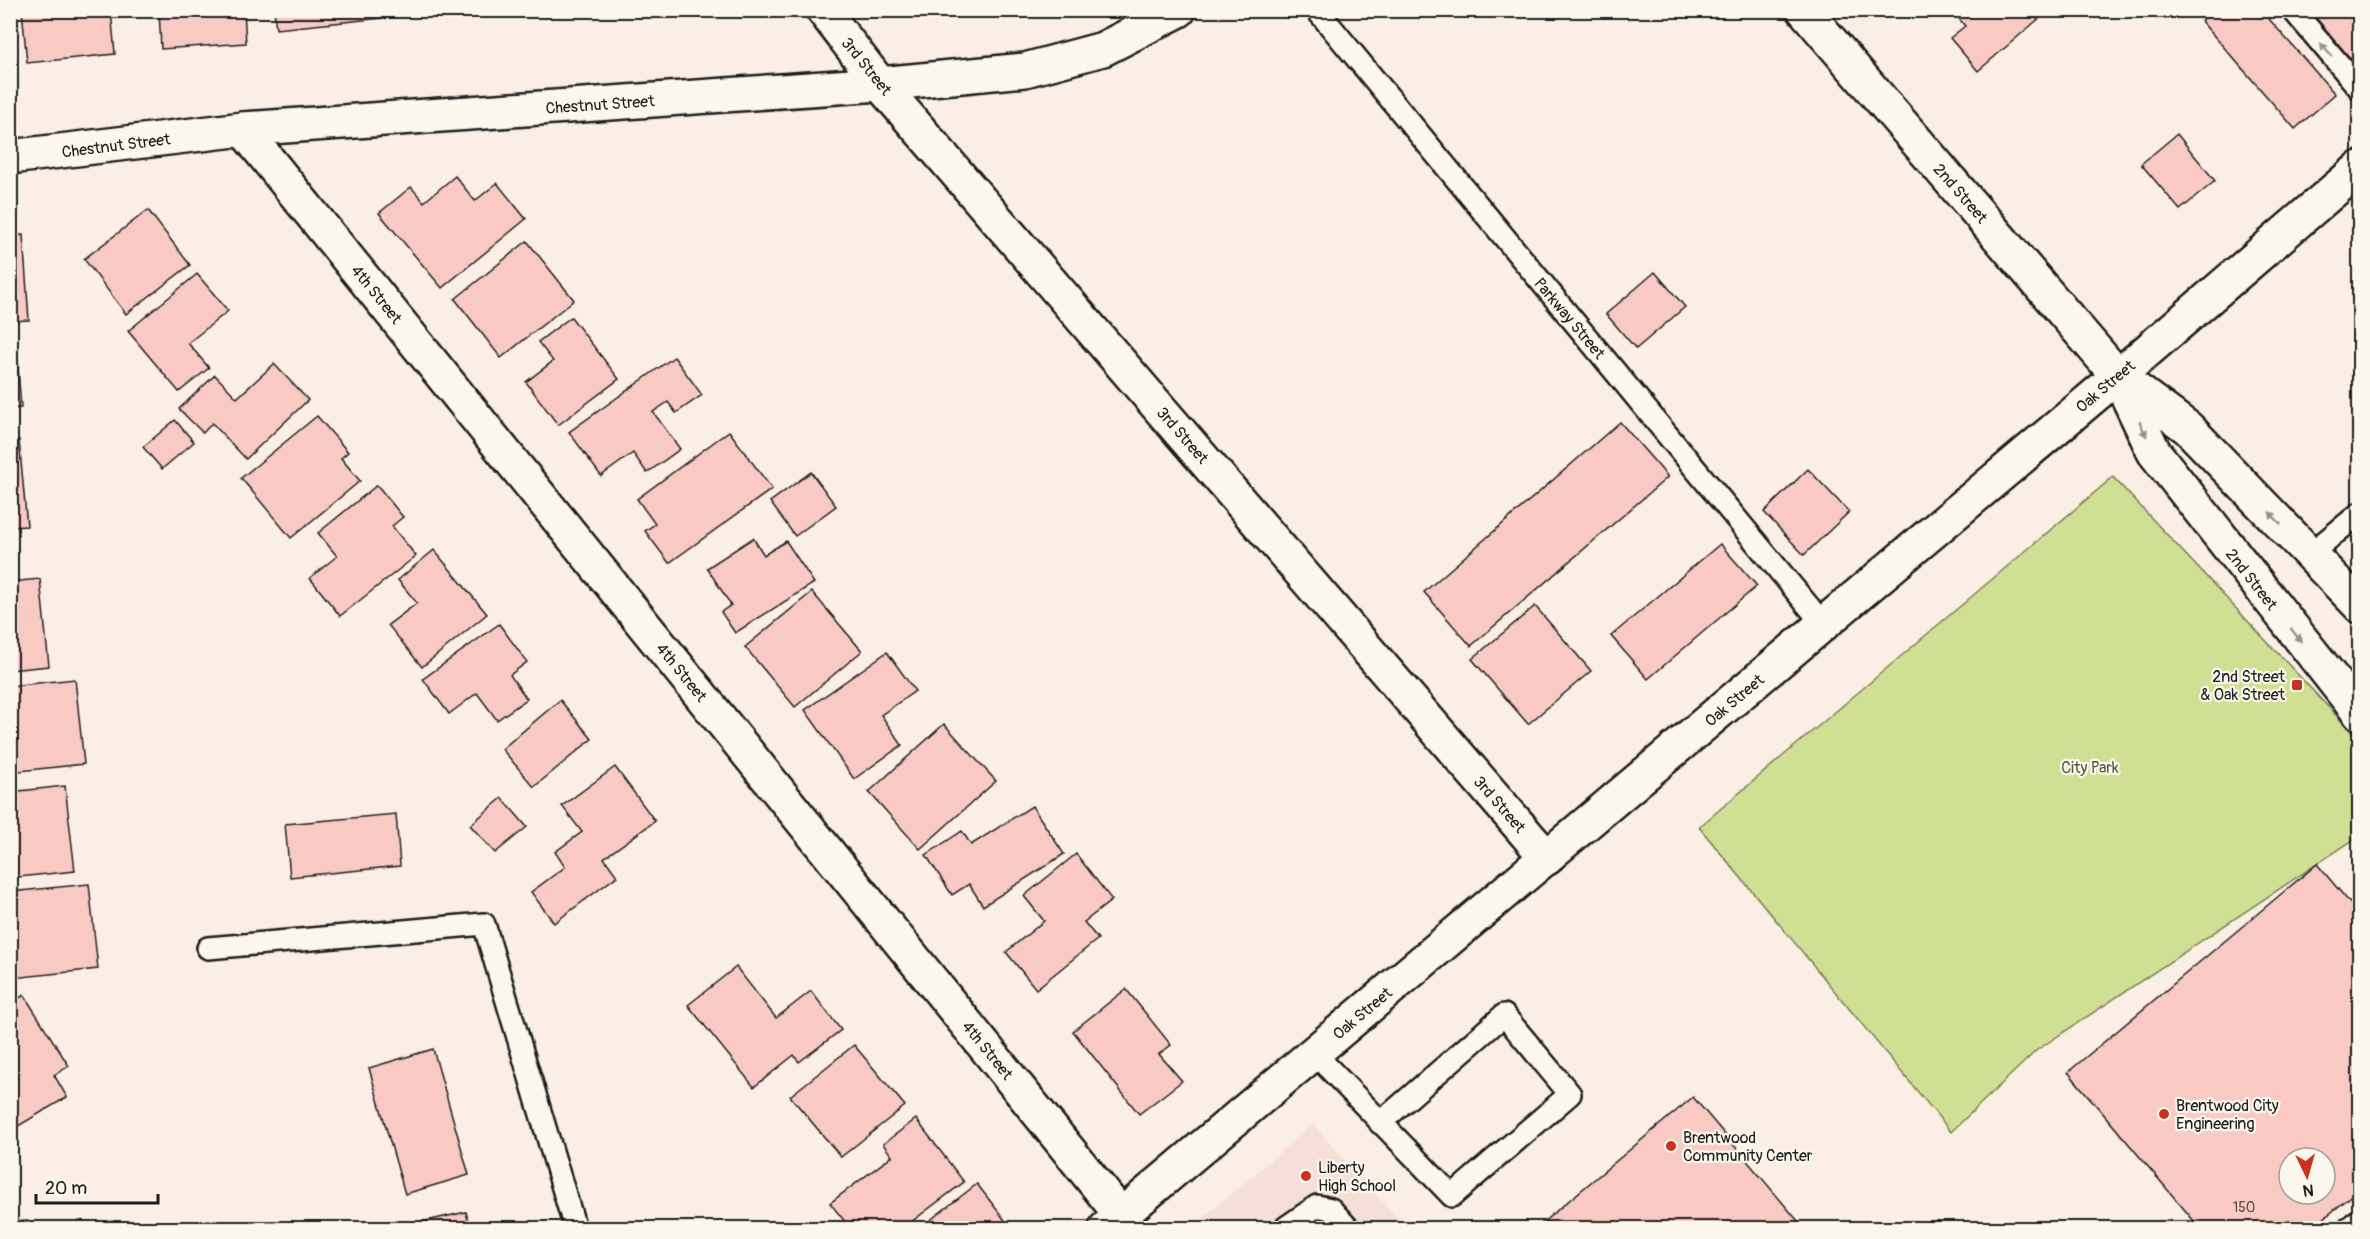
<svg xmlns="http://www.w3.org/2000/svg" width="2370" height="1239" viewBox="0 0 2370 1239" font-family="Pangolin,sans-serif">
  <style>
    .built { fill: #f6dfd6 }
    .green { fill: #cfdf93; stroke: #767e58; stroke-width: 1.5 }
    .building { fill: #f9c9c3; stroke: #1c1c1c; stroke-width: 1.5; fill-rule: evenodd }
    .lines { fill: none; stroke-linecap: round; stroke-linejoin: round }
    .service-casing { stroke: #1c1c1c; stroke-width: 26 }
    .minor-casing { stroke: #1c1c1c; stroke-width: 38 }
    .tertiary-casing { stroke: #1c1c1c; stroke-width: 38 }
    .service { stroke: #fbf7ec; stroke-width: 21 }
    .minor { stroke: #fbf7ec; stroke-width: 33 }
    .tertiary { stroke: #fbf7ec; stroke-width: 33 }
    .oneway { fill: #97948e }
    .poi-dot { fill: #c8321e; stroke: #fbf7ec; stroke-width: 2 }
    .labels { text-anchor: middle; stroke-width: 4.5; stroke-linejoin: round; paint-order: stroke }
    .number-label { font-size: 14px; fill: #534746 }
    .street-label { font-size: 16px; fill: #1c1c1c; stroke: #fbf7ec }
    .poi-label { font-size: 16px; fill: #1c1c1c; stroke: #fbf7ec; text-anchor: start }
    .park-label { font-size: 16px; fill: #525640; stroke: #fbf7ec }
  </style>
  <rect width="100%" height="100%" fill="#fbeee4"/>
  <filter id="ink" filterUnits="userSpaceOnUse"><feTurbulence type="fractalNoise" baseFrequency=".0167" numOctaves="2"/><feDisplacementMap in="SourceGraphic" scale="12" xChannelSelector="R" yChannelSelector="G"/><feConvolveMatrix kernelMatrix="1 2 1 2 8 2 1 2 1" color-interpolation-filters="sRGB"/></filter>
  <g filter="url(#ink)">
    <polygon class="built" points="1313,1124 1406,1228 1191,1228"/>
    <polygon class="green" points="2113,477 2359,740 2359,836 2037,1050 1951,1132 1699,827"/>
    <g class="building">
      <polygon points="22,10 111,10 115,54 27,63"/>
      <polygon points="159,10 244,10 246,43 161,49"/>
      <polygon points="274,10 391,10 392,17 276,29"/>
      <polygon points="1952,10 2049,10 1978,71 1950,38 1965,26"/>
      <polygon points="2213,10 2261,10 2335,94 2295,129 2201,21"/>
      <polygon points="2309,10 2360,10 2360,70"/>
      <polygon points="2177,134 2215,181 2180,210 2141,164"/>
      <polygon points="455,176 475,201 497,183 526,219 442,288 379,213 411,187 424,202"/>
      <polygon points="148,210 190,265 126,314 84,259"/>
      <polygon points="23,235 29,320 10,321 10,236"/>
      <polygon points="527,241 574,300 501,358 455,299"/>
      <polygon points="1655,272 1685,307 1636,349 1606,314"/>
      <polygon points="197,274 228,311 188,343 209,368 179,392 128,331"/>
      <polygon points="571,317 619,379 558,425 526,382 553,361 538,342"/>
      <polygon points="10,341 16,341 21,408 10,409"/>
      <polygon points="674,357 702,395 676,413 668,402 653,412 680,449 647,473 633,453 601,476 569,432"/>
      <polygon points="274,364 308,400 246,459 212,423 203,433 179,409 215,375 237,398"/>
      <polygon points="317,416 348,452 341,458 360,481 291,538 241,478"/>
      <polygon points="175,420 194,442 162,469 143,447"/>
      <polygon points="1620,422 1668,477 1471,646 1424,592"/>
      <polygon points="729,431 772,489 669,563 645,531 655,524 637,499"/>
      <polygon points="10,440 19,440 27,526 10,527"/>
      <polygon points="1808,469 1849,512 1804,555 1764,512"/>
      <polygon points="811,472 836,506 795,536 770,502"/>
      <polygon points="377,485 403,517 392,526 416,556 340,616 310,578 337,556 318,533"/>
      <polygon points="753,538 764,555 786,541 814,583 735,633 721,612 731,605 707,568"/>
      <polygon points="1720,544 1757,586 1648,679 1611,636"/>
      <polygon points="434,550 487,614 422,667 388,625 417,603 398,580"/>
      <polygon points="40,579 49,666 10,670 10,582"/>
      <polygon points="812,592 862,651 795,707 745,647"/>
      <polygon points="1535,606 1591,671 1528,724 1472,659"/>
      <polygon points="499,624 527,662 510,675 527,699 497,720 477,693 449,714 423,679"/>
      <polygon points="887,652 915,691 881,715 902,745 854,779 805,710"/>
      <polygon points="75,679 84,764 10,772 10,686"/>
      <polygon points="560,700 592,739 534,787 502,749"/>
      <polygon points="944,724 996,781 920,849 869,792"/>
      <polygon points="615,767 655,821 604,858 617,876 554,923 531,892 565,867 555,852 582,832 562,806"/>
      <polygon points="65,786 75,871 10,878 10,792"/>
      <polygon points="502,798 527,827 495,853 470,825"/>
      <polygon points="1032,806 1064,854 983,906 969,884 952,895 926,855 962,831 971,845"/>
      <polygon points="396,814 400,866 290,877 285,824"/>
      <polygon points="1076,854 1112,900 1084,922 1098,939 1036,989 1006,952 1044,921 1024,896"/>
      <path d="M 2317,864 L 2360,915 L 2360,1189 L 2312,1228 L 2200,1228 L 2068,1072 ZM 2289,1158 L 2325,1158 L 2325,1194 L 2289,1194 Z"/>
      <polygon points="89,884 98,969 12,978 10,892"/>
      <polygon points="736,967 776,1018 811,991 841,1030 799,1062 794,1055 754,1087 688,1005"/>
      <polygon points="1126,989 1171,1045 1159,1054 1182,1081 1139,1114 1073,1031"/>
      <polygon points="24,995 69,1066 54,1075 67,1097 10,1131 10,1004"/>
      <polygon points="854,1045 905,1106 841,1157 790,1096"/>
      <polygon points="433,1049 469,1175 405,1194 369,1068"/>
      <polygon points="1693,1097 1804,1228 1536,1228"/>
      <polygon points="916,1119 964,1182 903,1228 850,1228 830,1203 892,1156 883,1144"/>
      <polygon points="977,1184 1011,1228 920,1228"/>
      <polygon points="466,1212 470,1228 396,1228"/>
    </g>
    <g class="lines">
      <defs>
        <g id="service">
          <polyline points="1317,10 1824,625"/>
          <polyline points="2293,10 2360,89"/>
          <polyline points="2310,554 2360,513"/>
          <polyline points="208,948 484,924 575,1228"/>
          <polyline points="1314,1053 1452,1196 1570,1094 1504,1015 1380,1123"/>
          <polyline points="1285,1228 1317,1206 1331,1209 1348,1228"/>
          <polyline points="2349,1228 2360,1219"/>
        </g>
        <g id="minor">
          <polyline points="823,10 880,84 1547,858"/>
          <polyline points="1804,10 2118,376"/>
          <polyline points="243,129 1121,1215"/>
          <polyline points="10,157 243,129 880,84 1025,70 1103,49 1179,10"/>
        </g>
        <g id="tertiary">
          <polyline points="2118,376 2154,452 2360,714"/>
          <polyline points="2122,379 2188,428 2360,606"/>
          <polyline points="1106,1228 2118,376 2360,168"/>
        </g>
      </defs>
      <use href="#service" class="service-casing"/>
      <use href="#minor" class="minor-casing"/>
      <use href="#tertiary" class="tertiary-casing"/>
      <use href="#service" class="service"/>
      <use href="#minor" class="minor"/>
      <use href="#tertiary" class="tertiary"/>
    </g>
    <defs><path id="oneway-solid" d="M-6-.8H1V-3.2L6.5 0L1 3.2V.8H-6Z" transform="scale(1.5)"/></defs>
    <g class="oneway">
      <use href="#oneway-solid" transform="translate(2326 50) rotate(-130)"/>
      <use href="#oneway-solid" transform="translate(2143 429) rotate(65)"/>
      <use href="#oneway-solid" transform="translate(2275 518) rotate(-134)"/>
      <use href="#oneway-solid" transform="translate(2296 635) rotate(52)"/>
    </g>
  </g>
  <g class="poi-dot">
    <rect x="2291" y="679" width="12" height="12" rx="3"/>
    <circle cx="2164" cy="1114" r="6"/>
    <circle cx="1671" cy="1146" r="6"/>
    <circle cx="1306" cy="1176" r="6"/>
  </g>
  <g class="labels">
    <g class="number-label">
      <text x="2244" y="1212">150</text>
    </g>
    <g class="street-label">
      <text transform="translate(867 66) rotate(51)" y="6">3rd Street</text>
      <text transform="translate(600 104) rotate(-4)" y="6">Chestnut Street</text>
      <text transform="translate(116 145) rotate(-7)" y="6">Chestnut Street</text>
      <text transform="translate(1961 193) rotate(49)" y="6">2nd Street</text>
      <text transform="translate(377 294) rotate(51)" y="6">4th Street</text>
      <text transform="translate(1570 318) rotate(50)" y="6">Parkway Street</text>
      <text transform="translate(2105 386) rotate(-40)" y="6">Oak Street</text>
      <text transform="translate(1183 435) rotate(49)" y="6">3rd Street</text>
      <text transform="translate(2252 579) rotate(52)" y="6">2nd Street</text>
      <text transform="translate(682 672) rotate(51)" y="6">4th Street</text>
      <text transform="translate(1734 700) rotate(-40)" y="6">Oak Street</text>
      <text transform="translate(1500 804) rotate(49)" y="6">3rd Street</text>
      <text transform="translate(1362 1013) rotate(-40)" y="6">Oak Street</text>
      <text transform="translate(988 1050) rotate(51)" y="6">4th Street</text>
    </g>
    <g class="poi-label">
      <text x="2285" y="682" text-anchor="end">2nd Street<tspan x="2285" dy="18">&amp; Oak Street</tspan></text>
      <text x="2176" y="1111">Brentwood City<tspan x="2176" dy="18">Engineering</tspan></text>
      <text x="1683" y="1143">Brentwood<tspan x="1683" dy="18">Community Center</tspan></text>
      <text x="1318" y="1173">Liberty<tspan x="1318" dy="18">High School</tspan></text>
    </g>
    <g class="park-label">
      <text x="2090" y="773">City Park</text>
    </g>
  </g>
  <rect width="2370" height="1239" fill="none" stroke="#fbf7ec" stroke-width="36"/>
  <rect x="18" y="18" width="2334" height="1203" fill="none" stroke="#1c1c1c" stroke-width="2" filter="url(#ink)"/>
  <g transform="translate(2307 1176) rotate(175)"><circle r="28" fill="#fbf7ec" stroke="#a29f99" stroke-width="1.5"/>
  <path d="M0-4.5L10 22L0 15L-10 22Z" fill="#c8321e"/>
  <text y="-9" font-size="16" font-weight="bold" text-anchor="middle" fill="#1c1c1c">N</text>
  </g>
  <path d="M36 1194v9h122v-9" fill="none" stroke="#1c1c1c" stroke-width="3"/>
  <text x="45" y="1194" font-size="18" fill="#1c1c1c" stroke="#fbf7ec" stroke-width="4.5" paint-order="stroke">20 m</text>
</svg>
